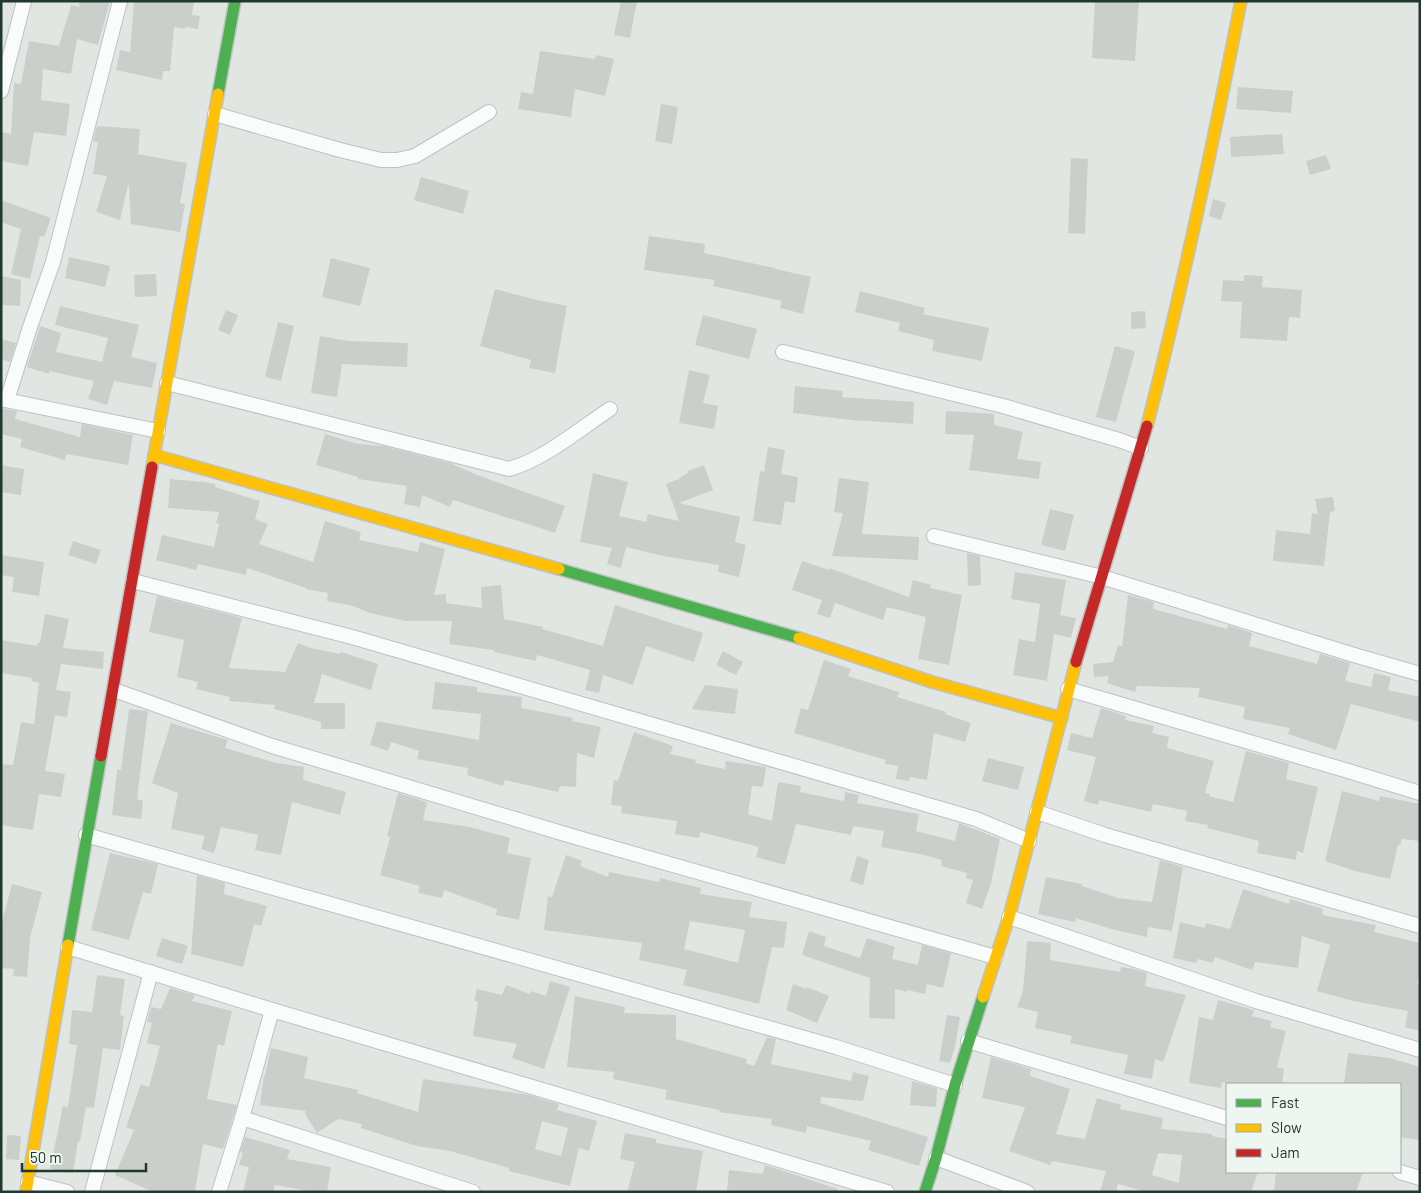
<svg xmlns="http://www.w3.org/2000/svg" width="1421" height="1193" viewBox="0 0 1421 1193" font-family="Barlow,sans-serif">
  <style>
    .building { fill: #cacfcc; fill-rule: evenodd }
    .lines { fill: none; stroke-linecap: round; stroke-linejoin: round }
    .street-casing { stroke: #bec3c0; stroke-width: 16 }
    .fast-casing { stroke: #bdc4c0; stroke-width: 14 }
    .slow-casing { stroke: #bdc4c0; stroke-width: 14 }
    .jam-casing { stroke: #bdc4c0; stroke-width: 14 }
    .street { stroke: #fafbfb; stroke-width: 14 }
    .fast { stroke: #4caf50; stroke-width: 11 }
    .slow { stroke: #ffc107; stroke-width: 11 }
    .jam { stroke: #c62828; stroke-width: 11 }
  </style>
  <rect width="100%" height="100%" fill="#e1e6e3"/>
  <g class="building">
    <polygon points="80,1 110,1 98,45 77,39 71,74 43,69 41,100 70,104 66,136 34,132 28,166 1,161 1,132 11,134 14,83 21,84 29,41 59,46 71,5 79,7"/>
    <polygon points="134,1 194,1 192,15 200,16 198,29 186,27 185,29 174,27 170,71 163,71 162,80 116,70 120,50 130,52"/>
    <polygon points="621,1 637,1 630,38 614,35"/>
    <polygon points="1095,1 1139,1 1135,61 1092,58"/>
    <polygon points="540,51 595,59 596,55 614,59 605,96 575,89 571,117 518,109 521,92 533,94"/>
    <polygon points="1238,87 1293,91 1291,113 1236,109"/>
    <polygon points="661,104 678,107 672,144 655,141"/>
    <polygon points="97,126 140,129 138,154 187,163 180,203 185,204 180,232 131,224 129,186 128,185 120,220 96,212 107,176 93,174 98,142 93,141"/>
    <polygon points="1282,134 1284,154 1231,157 1230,137"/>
    <polygon points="1326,155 1331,169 1310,175 1306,161"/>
    <polygon points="1071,158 1088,159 1085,234 1068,233"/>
    <polygon points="421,177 469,191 463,214 414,200"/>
    <polygon points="1213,199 1226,203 1221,220 1209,216"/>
    <polygon points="1,200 51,218 44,237 40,236 30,279 11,274 21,229 1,222"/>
    <polygon points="649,236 705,244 704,253 775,268 775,269 811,277 803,314 780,308 782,301 713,286 715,280 644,270"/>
    <polygon points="69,257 110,266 105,287 65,278"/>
    <polygon points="331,258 370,268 360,306 322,297"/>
    <polygon points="156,274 157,296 135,297 134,275"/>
    <polygon points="1244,275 1263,276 1262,287 1302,290 1300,318 1289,317 1287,341 1240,338 1242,302 1221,301 1223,280 1244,281"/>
    <polygon points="1,276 21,280 20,306 1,305"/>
    <polygon points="495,289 537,300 567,306 555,373 529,368 531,360 480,346"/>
    <polygon points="860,291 925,308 923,314 989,328 982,361 932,351 934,340 898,331 900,323 855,312"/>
    <polygon points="60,306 139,325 131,357 157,363 152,388 114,381 107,405 88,399 94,381 49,371 49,374 27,367 40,326 61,333 56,352 102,362 108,338 55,325"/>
    <polygon points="226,310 238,315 230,335 218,330"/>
    <polygon points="1145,311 1146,328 1131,329 1131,312"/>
    <polygon points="703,315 757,329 749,359 695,345"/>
    <polygon points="278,322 294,326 281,381 265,377"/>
    <polygon points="320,336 348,341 408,343 407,367 342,364 337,397 311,393"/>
    <polygon points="1,339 16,343 10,362 1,359"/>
    <polygon points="1115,346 1135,351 1116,422 1096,417"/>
    <polygon points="689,370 710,375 703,403 718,406 714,429 679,423"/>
    <polygon points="795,386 843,391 842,397 914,402 913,424 851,420 793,413"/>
    <polygon points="1,408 17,411 15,419 80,437 82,424 133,435 128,465 66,454 65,460 20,447 22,439 1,434"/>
    <polygon points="946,411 994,414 994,425 1023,432 1017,459 1041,462 1039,479 969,470 974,435 945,434"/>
    <polygon points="325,434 358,444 383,446 450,463 477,475 565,506 555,533 453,500 450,507 422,495 420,507 404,504 407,486 358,479 358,477 316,465"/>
    <polygon points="768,447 785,450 781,474 798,477 795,503 785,501 781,525 753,521 760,471 764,472"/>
    <polygon points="1,465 24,469 21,495 1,492"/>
    <polygon points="704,465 713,490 679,503 740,517 735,542 746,545 739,577 718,572 719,565 663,556 626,547 621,568 607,564 612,548 580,542 593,473 628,482 619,516 646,522 648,514 679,521 666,484 679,479 679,478 688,473 688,471"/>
    <polygon points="839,478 869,482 862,534 919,537 918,560 832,556 843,513 834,512"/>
    <polygon points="170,479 205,482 215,484 215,487 260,501 255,519 268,524 259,544 313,562 325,521 361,532 359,540 418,552 420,542 445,549 434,595 446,594 446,603 482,608 481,587 501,585 504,619 543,627 542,629 603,646 615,605 703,633 694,662 646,646 633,685 603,675 599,693 585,690 590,670 537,655 536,661 494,652 494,650 449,644 452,621 406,621 370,613 353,606 327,601 328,593 306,589 306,588 247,568 246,575 198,564 196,570 156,560 162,535 214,547 219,524 216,523 219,512 168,508"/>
    <polygon points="1333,497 1335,511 1330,512 1324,566 1273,561 1276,530 1310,534 1312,513 1318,514 1315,499"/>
    <polygon points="1050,509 1074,515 1065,551 1041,545"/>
    <polygon points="73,541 101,550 96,564 68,555"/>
    <polygon points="967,553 980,556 981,585 968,586"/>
    <polygon points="1,555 44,562 39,596 12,592 14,577 1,575"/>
    <polygon points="802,561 829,570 829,568 909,597 913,580 931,585 930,588 962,595 949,665 918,659 926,617 887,607 883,620 835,603 830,618 817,614 822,600 792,590"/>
    <polygon points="1015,572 1066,580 1060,615 1076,618 1071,638 1054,634 1047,681 1013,675 1019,639 1035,642 1040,604 1011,599"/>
    <polygon points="1128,595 1154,602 1153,609 1227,629 1228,625 1252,633 1249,646 1317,664 1320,654 1350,663 1345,681 1371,687 1374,673 1391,677 1388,690 1420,697 1420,722 1351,704 1336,750 1288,734 1290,728 1243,719 1245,707 1198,697 1200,688 1137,686 1135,692 1107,683 1109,676 1094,677 1093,664 1113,662 1118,645 1122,647"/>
    <polygon points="157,596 242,618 229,668 285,672 298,643 311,648 340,654 341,652 378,664 371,690 322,674 314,703 345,703 345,729 321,729 321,722 274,709 275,705 229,701 230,697 196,689 198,682 177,677 184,640 149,632"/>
    <polygon points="45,614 69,619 63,648 104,652 103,669 61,664 56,690 71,692 67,717 55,715 45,771 65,774 61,797 39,794 33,830 1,825 1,764 13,765 21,722 34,724 39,683 31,681 32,678 1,673 1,640 37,646 38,642 40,643"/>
    <polygon points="723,651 743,662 736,675 716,665"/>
    <polygon points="824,660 851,669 848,676 899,692 897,697 946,712 945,714 971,723 965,742 934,733 927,780 910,777 909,781 896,779 898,766 885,764 886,760 794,733 801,708 808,710"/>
    <polygon points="435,682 477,687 477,692 522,697 521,708 573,718 572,721 601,727 594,758 577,753 576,787 560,786 558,792 505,780 503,786 467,775 468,768 417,759 419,751 391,742 388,751 370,745 377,721 479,740 481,714 432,709"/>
    <polygon points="705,685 738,689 735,714 692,709"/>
    <polygon points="1101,708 1126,716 1125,720 1154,726 1152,733 1169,737 1167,748 1214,761 1205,793 1210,794 1209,796 1233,802 1246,751 1289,763 1286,779 1318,787 1303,853 1297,851 1296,860 1257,853 1259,841 1207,828 1208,825 1185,821 1187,811 1153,804 1151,812 1099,800 1098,805 1084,801 1096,757 1067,750 1071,733 1092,738"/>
    <polygon points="129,709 148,711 137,799 143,801 141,819 112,815 117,770 121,770"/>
    <polygon points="171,723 228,740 225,748 276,763 304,767 303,780 346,792 340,815 292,802 281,855 255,850 258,835 221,827 214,853 201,849 205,836 171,829 178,793 152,783"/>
    <polygon points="634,732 673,746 670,754 696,760 695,763 725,769 726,761 766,767 763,787 752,786 748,814 772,821 778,782 801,786 800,792 844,801 845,792 859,795 857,803 919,814 916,831 955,841 959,823 1000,839 991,883 982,909 966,903 973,880 966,878 967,873 941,866 942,860 920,854 881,847 884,831 853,826 851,835 796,824 785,865 756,857 759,847 700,832 699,838 675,834 677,821 621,813 622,806 611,805 614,780 618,781"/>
    <polygon points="988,758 1024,767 1018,790 982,781"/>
    <polygon points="1342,791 1379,801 1380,796 1420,804 1420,841 1402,839 1400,845 1398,845 1390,879 1355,871 1325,861"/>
    <polygon points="398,793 427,802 423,820 470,827 510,838 507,853 531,858 519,920 496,915 497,909 444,890 442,898 418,893 420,886 380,875 390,837 387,836"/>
    <polygon points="110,853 158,864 151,894 143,892 129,940 91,930"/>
    <path d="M 566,855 L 582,861 L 580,866 L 608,877 L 609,872 L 659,882 L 660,878 L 701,888 L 700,894 L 752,902 L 749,917 L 787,922 L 784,948 L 772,947 L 759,1004 L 683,985 L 687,970 L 639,960 L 642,943 L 544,930 L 548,896 L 552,897 ZM 690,921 L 745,930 L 738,963 L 684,949 Z"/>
    <polygon points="857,856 869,860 863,885 850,881"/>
    <polygon points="1160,860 1183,867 1172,931 1148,927 1147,937 1111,929 1076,918 1075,922 1038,914 1046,877 1082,884 1082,886 1118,898 1152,902"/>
    <polygon points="197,875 225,883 224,894 267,906 261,926 254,924 243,967 191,954"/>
    <polygon points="12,884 42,892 30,938 27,977 13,976 14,969 1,968 1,925"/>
    <polygon points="1243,889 1289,904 1290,899 1323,909 1322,915 1376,925 1374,932 1420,943 1420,973 1417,984 1420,984 1420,1031 1405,1027 1408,1011 1353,1001 1317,991 1330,945 1302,936 1298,968 1255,962 1252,970 1215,957 1213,963 1198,959 1196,963 1173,958 1180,922 1205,928 1206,923 1230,929"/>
    <polygon points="809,931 826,937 824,946 860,958 867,938 895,947 892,959 918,965 922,945 951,953 943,988 927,984 925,994 907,990 907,992 895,989 895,1019 869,1018 870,978 802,955"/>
    <polygon points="162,938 188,946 182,964 156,956"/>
    <polygon points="1027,941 1051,943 1050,960 1120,972 1121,967 1134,969 1147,973 1145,986 1186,995 1163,1062 1155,1059 1152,1079 1124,1074 1128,1055 1070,1043 1072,1036 1035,1028 1038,1012 1017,1007 1023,991"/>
    <polygon points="97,975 125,979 120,1015 124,1016 120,1050 103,1048 94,1108 86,1107 80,1141 78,1141 73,1173 50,1169 63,1106 68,1107 77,1045 69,1044 72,1010 92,1012"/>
    <polygon points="550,981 570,987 544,1069 512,1058 517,1044 473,1036 478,1002 474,1001 477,989 502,995 506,985 530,994 531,991 546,996"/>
    <polygon points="793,984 806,989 807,987 829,996 817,1023 786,1010"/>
    <polygon points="170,988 195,995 192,1001 232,1011 224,1046 218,1044 207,1099 237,1105 223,1149 203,1144 195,1192 153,1192 115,1175 134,1130 126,1127 141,1084 149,1087 160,1046 147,1043 152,1023 147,1022 151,1007 161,1009"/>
    <polygon points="575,996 625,1007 624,1013 676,1015 676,1039 747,1059 746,1063 754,1066 767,1037 776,1039 771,1064 851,1081 853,1072 869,1076 863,1101 821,1097 820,1103 928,1137 919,1166 868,1150 871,1141 807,1126 806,1133 771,1125 772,1119 719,1112 720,1110 665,1099 667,1090 613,1079 614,1072 567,1067"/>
    <polygon points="1218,1000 1254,1010 1252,1016 1272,1021 1270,1027 1286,1031 1277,1067 1284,1069 1282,1084 1238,1084 1222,1082 1221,1088 1189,1083 1199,1017 1213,1020"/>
    <polygon points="947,1015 960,1017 955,1047 950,1063 939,1061"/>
    <path d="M 271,1048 L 308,1057 L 304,1078 L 358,1090 L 357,1093 L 418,1112 L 423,1079 L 529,1095 L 559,1104 L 557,1110 L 597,1121 L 589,1151 L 579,1148 L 570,1186 L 509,1171 L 509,1168 L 450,1151 L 417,1146 L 361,1128 L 362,1124 L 338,1119 L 317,1133 L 305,1114 L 306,1111 L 260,1105 L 264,1075 L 265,1075 ZM 542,1121 L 568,1128 L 561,1156 L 535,1149 Z"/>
    <polygon points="1348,1053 1390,1058 1420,1067 1420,1140 1400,1137 1400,1084 1379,1084 1359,1082 1359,1084 1344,1084"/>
    <path d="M 991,1057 L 1031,1069 L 1030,1076 L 1070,1089 L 1056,1134 L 1085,1139 L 1097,1098 L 1121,1105 L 1120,1109 L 1163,1118 L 1161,1129 L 1212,1134 L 1212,1136 L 1227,1139 L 1227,1172 L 1258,1172 L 1251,1192 L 1147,1192 L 1118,1184 L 1116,1192 L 1100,1192 L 1106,1171 L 1052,1161 L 1050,1165 L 1009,1151 L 1025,1107 L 982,1098 ZM 1158,1153 L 1182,1155 L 1179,1183 L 1152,1175 Z"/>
    <polygon points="912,1081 937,1088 936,1107 910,1105"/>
    <polygon points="625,1133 656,1139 656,1143 703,1151 696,1192 627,1192 635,1162 620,1159"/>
    <polygon points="7,1135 21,1136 19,1160 6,1159"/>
    <polygon points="245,1137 290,1150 287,1159 331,1167 327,1192 314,1192 275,1185 273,1192 243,1192 249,1167 239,1165 243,1153 240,1152"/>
    <polygon points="765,1165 838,1189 837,1192 741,1192 727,1190 729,1170 763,1174"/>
    <polygon points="1276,1172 1363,1172 1356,1192 1274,1192"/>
  </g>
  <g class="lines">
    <defs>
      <g id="street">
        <polyline points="1,91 24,1"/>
        <polyline points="215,114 340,150 381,160 397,160 415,156 489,112"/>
        <polyline points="783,352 1003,406 1119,440 1141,448"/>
        <path d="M 167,383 L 509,469 C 543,460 580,429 610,409"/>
        <polyline points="1,399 158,431"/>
        <polyline points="7,400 30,327 53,262 120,1"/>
        <polyline points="934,536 1102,577 1354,655 1420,674"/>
        <polyline points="133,581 352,637 976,819 1029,841"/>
        <polyline points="1068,689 1345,770 1420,793"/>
        <polyline points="114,690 272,746 575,837 995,957"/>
        <polyline points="1037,812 1105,835 1420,926"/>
        <polyline points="86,835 836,1047 955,1085"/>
        <polyline points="1009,917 1256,1001 1420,1050"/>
        <polyline points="68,947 272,1010 887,1192"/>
        <polyline points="968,1041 1227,1118"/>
        <polyline points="242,1118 473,1192"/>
        <polyline points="936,1158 1027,1192"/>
        <polyline points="1400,1172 1420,1178"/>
        <polyline points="28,1182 67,1192"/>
        <polyline points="92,1192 151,972"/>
        <polyline points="219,1192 242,1118 272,1010"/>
      </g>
      <g id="fast">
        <polyline points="218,94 235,1"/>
        <polyline points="559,569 799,638"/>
        <polyline points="68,945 101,756"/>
        <polyline points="925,1192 936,1158 955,1085 983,997"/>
      </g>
      <g id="slow">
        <path d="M 1147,426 C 1183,286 1213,144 1241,1"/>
        <polyline points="154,455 559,569"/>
        <polyline points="152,467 218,94"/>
        <polyline points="799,638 932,682 1062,718"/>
        <polyline points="983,997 1009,917 1076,662"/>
        <polyline points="26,1192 68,945"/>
      </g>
      <g id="jam">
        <polyline points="1076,662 1147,426"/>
        <polyline points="101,756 152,467"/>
      </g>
    </defs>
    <use href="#street" class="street-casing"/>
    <use href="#fast" class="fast-casing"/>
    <use href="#slow" class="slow-casing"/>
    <use href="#jam" class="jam-casing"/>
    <use href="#street" class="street"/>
    <use href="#fast" class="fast"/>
    <use href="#slow" class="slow"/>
    <use href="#jam" class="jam"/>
  </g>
  <rect width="1421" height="1193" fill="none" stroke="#20382e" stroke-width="5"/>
  <rect x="1226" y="1083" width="175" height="90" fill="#eef6f1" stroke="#9caaa3"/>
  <rect x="1236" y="1099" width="25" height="8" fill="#4caf50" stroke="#9caaa3"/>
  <text x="1271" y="1108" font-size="15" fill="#20382e">Fast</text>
  <rect x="1236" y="1124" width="25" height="8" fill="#ffc107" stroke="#9caaa3"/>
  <text x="1271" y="1133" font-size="15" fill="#20382e">Slow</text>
  <rect x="1236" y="1149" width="25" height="8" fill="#c62828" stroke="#9caaa3"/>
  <text x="1271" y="1158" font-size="15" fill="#20382e">Jam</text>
  <path d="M22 1163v8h124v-8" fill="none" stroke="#20382e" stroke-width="2.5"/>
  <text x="30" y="1163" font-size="15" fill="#20382e" stroke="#eef6f1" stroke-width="4" paint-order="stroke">50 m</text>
</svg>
